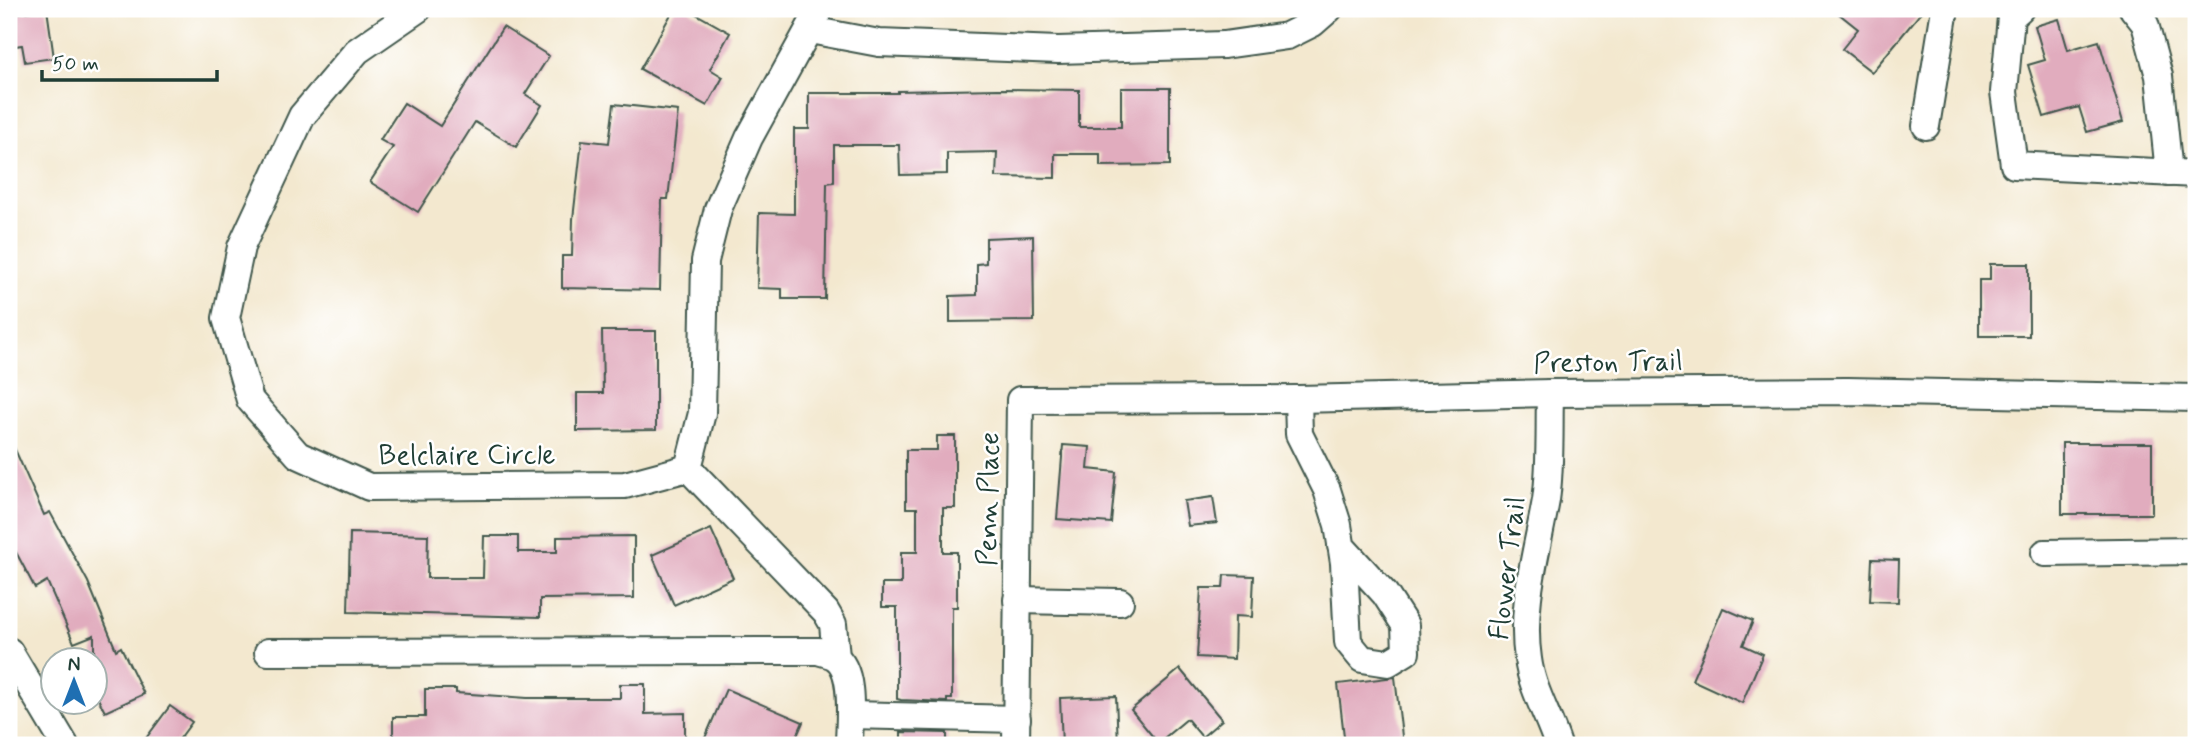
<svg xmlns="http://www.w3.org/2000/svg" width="2205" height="754" viewBox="0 0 2205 754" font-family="Mynerve,sans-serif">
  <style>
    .building { fill: #e1acbe }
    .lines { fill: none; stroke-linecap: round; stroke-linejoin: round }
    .minor-casing { stroke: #3f574b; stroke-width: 30 }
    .minor { stroke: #fff; stroke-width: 26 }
    .labels { text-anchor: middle; stroke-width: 5; stroke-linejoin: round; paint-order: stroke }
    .street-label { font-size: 28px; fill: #1f3d34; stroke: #fff }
  </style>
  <rect width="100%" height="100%" fill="#fff"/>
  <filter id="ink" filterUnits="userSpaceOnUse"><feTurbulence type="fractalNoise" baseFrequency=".0143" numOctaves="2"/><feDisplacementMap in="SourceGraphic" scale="14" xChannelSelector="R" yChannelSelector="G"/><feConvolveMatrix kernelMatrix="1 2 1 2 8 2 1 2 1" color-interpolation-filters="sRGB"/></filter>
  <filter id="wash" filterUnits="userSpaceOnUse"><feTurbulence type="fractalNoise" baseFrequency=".00686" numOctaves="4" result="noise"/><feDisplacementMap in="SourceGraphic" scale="28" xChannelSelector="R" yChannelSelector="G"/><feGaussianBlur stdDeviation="1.57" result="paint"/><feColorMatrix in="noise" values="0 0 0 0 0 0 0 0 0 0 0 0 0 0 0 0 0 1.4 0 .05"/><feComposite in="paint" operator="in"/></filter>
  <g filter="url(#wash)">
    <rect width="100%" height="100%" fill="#f3e8cf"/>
    <g id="blocks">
      <g class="building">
        <polygon points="47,9 54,58 25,62 22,45 9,47 9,14"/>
        <polygon points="674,9 687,9 730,33 710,69 723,77 707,106 640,69"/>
        <polygon points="1833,9 1924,9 1872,72 1842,49 1858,29"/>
        <polygon points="2059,19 2068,50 2099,41 2123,122 2087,132 2079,107 2044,117 2028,65 2045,60 2035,26"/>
        <polygon points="503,27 549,56 525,94 542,105 516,147 475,122 418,212 370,182 393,147 380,140 404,103 440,126"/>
        <polygon points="1121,88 1170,88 1170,165 1100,166 1100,154 1055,154 1055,178 996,177 997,152 947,153 947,174 900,175 899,145 834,145 834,182 827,183 825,299 782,299 782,289 757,288 759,213 794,214 794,129 809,129 809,93 898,93 898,91 998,89 1079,90 1079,127 1121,127"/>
        <polygon points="614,104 678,111 668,199 662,199 660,290 562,288 562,256 572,256 573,219 582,140 609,143"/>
        <polygon points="1033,236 1034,321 950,322 950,296 977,295 977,264 986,263 986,238"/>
        <polygon points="1990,264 2029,264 2029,336 1979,336 1979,280 1990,280"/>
        <polygon points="602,331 656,331 656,430 577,431 577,393 603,393"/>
        <polygon points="9,436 44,515 50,512 88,582 116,650 121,647 144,694 105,712 94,691 94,635 74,643 47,581 35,588 9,539"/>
        <polygon points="937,436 955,436 955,508 943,508 943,552 957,552 957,607 952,607 952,699 947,699 947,702 901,700 897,699 897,607 882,607 882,584 901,584 901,552 917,552 917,508 906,508 906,450 937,450"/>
        <rect x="2062" y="443" width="90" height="71"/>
        <polygon points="1063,445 1090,447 1088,469 1116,472 1111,523 1057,519"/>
        <polygon points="1213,497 1217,523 1188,526 1184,501"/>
        <polygon points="711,529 733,578 674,605 652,555"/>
        <polygon points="350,533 428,535 427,578 483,578 484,536 518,536 518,552 557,552 557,537 634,536 634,598 540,599 540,617 348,612"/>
        <polygon points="1872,559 1899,560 1898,602 1870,601"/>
        <polygon points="1224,575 1254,576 1252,617 1235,616 1234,659 1197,657 1201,588 1223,588"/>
        <polygon points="1723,608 1753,621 1743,645 1763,654 1742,703 1692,680"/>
        <polygon points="1180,669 1222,720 1202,737 1187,719 1158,743 1131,710"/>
        <polygon points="1395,677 1403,745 1345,745 1338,684"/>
        <polygon points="620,684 645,684 645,714 685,713 685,745 486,745 456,743 456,745 393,745 393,717 425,717 425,689 456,689 456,693 527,698 620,698"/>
        <polygon points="726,689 803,722 793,745 702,745"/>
        <polygon points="1116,696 1118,745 1062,745 1060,698"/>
        <polygon points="170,706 192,722 175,745 141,745"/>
        <polygon points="901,732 947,733 947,745 901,745"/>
      </g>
    </g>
  </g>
  <g filter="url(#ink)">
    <use href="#blocks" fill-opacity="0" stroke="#3f574b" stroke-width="2"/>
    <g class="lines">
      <defs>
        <g id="minor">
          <polyline points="418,9 357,51 302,116 241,247 226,318 250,400 298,455 369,487 625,485 688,468 702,413 705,261 718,209 749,138 820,9"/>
          <polyline points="2020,9 2011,17 2004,92 2014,165 2196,174"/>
          <polyline points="2133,9 2145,24 2159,76 2169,173"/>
          <polyline points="810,30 879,43 1058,50 1224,45 1287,36 1313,23 1329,9"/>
          <polyline points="1926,126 1945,9"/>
          <path d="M 1550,393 C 1549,428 1551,466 1546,500 C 1537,552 1520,606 1528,659 C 1532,690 1549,716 1558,745"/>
          <polyline points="1298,399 1299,434 1327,490 1338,525 1344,563 1348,642 1362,659 1388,663 1406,652 1405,625 1385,594 1341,546"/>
          <polyline points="688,468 826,612 833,624 836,657"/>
          <polyline points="2045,553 2196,551"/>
          <polyline points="1017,600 1120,602"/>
          <polyline points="9,651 65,745"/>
          <path d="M 268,652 L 819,651 C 823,653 831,654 835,657 C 856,671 849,723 849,745"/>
          <polyline points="850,715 1017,719"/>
          <polyline points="1016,745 1020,400 1298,399 1550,393 1848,391 2196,398"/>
        </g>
      </defs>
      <use href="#minor" class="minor-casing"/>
      <use href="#minor" class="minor"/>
    </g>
  </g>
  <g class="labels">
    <g class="street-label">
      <text transform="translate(1608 361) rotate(-1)" y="10">Preston Trail</text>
      <text x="467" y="464">Belclaire Circle</text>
      <text transform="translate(987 499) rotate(-89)" y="10">Penn Place</text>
      <text transform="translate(1506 568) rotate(-83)" y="10">Flower Trail</text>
    </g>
  </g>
  <rect width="2205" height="754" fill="none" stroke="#fff" stroke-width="35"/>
  <g transform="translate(74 681)"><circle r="33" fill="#ffffff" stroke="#a5b1ae" stroke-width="2"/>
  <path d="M0-5L12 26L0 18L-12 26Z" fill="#1f6fb2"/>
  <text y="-10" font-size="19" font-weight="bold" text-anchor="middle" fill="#1f3d34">N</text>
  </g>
  <path d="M42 70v10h175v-10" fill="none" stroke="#1f3d34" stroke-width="3.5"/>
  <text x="52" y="70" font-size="21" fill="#1f3d34" stroke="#ffffff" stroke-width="5" paint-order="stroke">50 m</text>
</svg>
